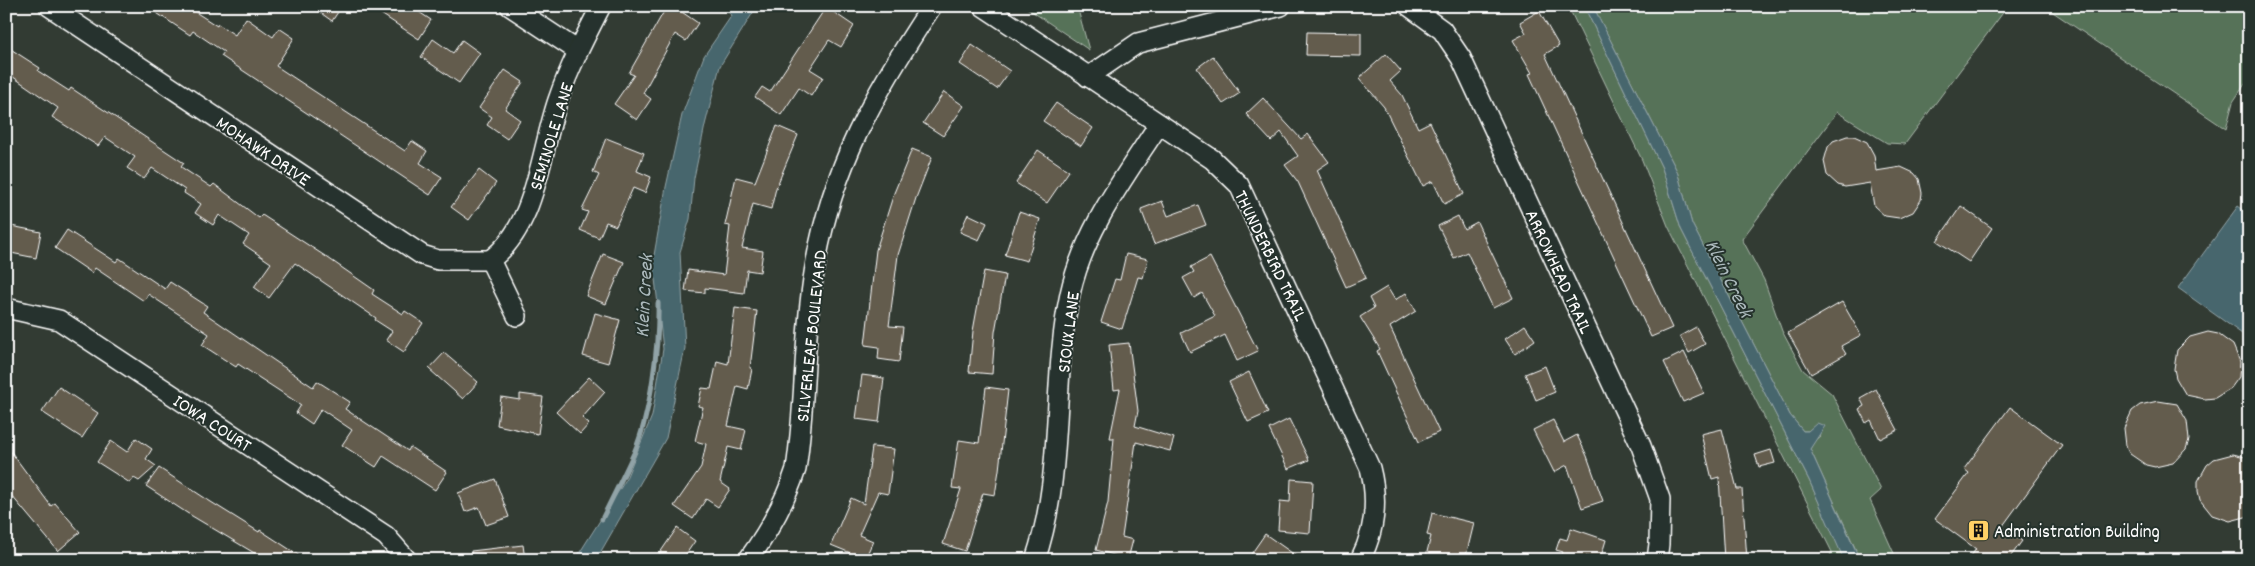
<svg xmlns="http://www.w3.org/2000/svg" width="2255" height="566" viewBox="0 0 2255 566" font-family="Dekko,sans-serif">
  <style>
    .green { fill: #577259; stroke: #abb8ac }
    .water { fill: #47666d; stroke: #91a3a7 }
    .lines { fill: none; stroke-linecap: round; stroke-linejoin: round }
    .stream { stroke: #91a3a7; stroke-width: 5 }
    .building { fill: #645b4d; stroke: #fff }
    .minor-casing { stroke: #fff; stroke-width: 22 }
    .minor { stroke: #26332d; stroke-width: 19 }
    .labels { text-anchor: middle; stroke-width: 4; stroke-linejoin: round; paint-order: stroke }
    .street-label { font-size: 19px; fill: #fff; stroke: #26332d }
    .poi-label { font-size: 19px; fill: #fff; stroke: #26332d; text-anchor: start }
    .water-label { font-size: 20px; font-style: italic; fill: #acbabd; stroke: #26332d }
  </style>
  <rect width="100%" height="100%" fill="#323b33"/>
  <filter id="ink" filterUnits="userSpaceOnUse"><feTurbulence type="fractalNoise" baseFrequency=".02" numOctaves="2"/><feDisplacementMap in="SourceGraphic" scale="10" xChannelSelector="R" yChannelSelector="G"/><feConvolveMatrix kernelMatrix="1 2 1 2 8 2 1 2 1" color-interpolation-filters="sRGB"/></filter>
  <g filter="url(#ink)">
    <g class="green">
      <polygon points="1024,6 1077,6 1089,50"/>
      <polygon points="1568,6 1584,6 1662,168 1681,229 1809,480 1841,552 1856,550 1810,449 1814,441 1820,436 1813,427 1808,431 1803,431 1790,415 1692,224 1677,171 1593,6 2008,6 1905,144 1887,143 1837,112 1742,239 1764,280 1782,331 1803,370 1832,394 1881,490 1870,500 1897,560 1827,560 1832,552 1668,226 1642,160"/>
      <polygon points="2044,6 2249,6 2249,78 2233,102 2226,129"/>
    </g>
    <g class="water">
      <polygon points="719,6 757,6 720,66 705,125 694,178 690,219 680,252 685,348 666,438 596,560 575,560 625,481 652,416 663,349 653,261 666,187 682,115 704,56 732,15"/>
      <polygon points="1584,6 1593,6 1677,171 1692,224 1790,415 1803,431 1808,431 1817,423 1825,426 1810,449 1860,560 1844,560 1809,480 1681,229 1662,168"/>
      <polygon points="2238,206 2249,214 2249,339 2178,288"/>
    </g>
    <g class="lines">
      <path class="stream" d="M 602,519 C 613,497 624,475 634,453 C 651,413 659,346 658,303"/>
    </g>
    <g class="building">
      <polygon points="146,6 186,6 217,26 218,24 235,35 246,18 273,37 279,28 294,38 276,66 405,151 412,141 427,151 420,163 442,177 430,195 221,56 224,52 193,31 190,35"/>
      <polygon points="311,6 342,6 332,21"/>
      <polygon points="369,6 410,6 431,20 419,39"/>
      <polygon points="667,6 673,6 698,23 686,41 675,34 643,93 651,99 637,120 614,104 634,75 629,73"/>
      <polygon points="826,7 854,26 841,47 829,40 810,69 823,77 811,96 799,88 781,115 755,97 762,87 770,92"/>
      <polygon points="1539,11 1559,46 1545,54 1672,328 1651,337 1529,74 1532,73 1513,40 1526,33 1520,22"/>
      <polygon points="1307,32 1361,33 1361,56 1306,55"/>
      <polygon points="433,39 453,53 462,40 480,53 459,83 421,57"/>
      <polygon points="972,45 1010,71 997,89 960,64"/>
      <polygon points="6,46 40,68 38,71 69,91 71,88 184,163 181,167 211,187 214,184 259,218 262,215 328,258 374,290 372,294 403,314 405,311 423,323 404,352 386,340 392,331 375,320 376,318 295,263 269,298 254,287 271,263 243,244 249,235 219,215 213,225 195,213 201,204 184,193 185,190 152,168 144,179 127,168 135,157 105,137 98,146 52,117 58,108 6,72"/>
      <polygon points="1386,54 1401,71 1390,81 1402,95 1418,128 1430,122 1464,194 1444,204 1433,181 1423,186 1384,107 1359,78"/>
      <polygon points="1213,56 1240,93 1223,104 1197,68"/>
      <polygon points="505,70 523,82 505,109 520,120 507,139 487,125 492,117 479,108"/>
      <polygon points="944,92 964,106 943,136 923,123"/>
      <polygon points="1263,98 1301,139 1308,134 1329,162 1317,170 1366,278 1346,287 1298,182 1285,165 1298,156 1281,132 1271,141 1246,114"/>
      <polygon points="1056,103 1093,128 1081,146 1043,121"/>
      <polygon points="777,126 798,135 776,188 771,209 753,204 742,248 763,251 760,272 747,270 744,293 705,288 705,293 685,291 688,270 724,275 730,226 725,225 736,177 755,182"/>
      <polygon points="1847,136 1854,136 1867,142 1874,155 1876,171 1901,167 1914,173 1919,179 1922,193 1921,200 1913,212 1899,218 1885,216 1874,206 1870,183 1845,187 1838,185 1827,175 1824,161 1828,147 1833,141"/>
      <polygon points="606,138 644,153 637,171 651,177 645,193 633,188 616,226 606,222 599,238 580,230 588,212 582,210 599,175 593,172"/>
      <polygon points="912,149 932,157 916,198 898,255 889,326 903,327 899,362 878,359 879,347 865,345 876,250 894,193"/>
      <polygon points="1038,150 1069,171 1047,203 1016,183"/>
      <polygon points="479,170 496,183 469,220 451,207"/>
      <polygon points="1162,201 1168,216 1198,205 1206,225 1154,244 1141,209"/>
      <polygon points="1961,206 1992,228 1969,262 1937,241"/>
      <polygon points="1019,212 1040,219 1027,261 1005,255"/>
      <polygon points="968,214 987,223 979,240 960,232"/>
      <polygon points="1458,216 1464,229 1477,222 1513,298 1493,308 1467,252 1454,258 1438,226"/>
      <polygon points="6,225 41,232 36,258 6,252"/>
      <polygon points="67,230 116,262 119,258 165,289 170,282 207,306 203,312 313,387 317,381 350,402 345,409 408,451 410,447 447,472 435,490 383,456 376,467 342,445 352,430 321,409 312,424 296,413 301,405 238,364 236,367 202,345 209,334 148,294 144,301 95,268 92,273 55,248"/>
      <polygon points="603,254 624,262 606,304 586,296"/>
      <polygon points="1126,254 1148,259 1143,278 1138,277 1122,329 1101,322 1115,279 1120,280"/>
      <polygon points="1210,257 1258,351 1237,361 1225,335 1190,352 1181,333 1215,316 1202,293 1194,298 1183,278 1194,272 1191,267"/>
      <polygon points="984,271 1005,275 995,332 992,374 969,372 973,331"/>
      <polygon points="1387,287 1395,300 1406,293 1416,311 1390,327 1439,432 1419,442 1377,351 1380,349 1360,317 1374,308 1369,298"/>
      <polygon points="1842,302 1861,335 1841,346 1846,354 1811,374 1788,333"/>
      <polygon points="735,308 757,311 750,368 752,369 748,389 737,386 728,426 746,430 741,450 728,447 720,482 730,489 718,507 706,499 693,519 674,506 701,467 706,444 695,441 703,407 698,406 702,388 711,389 717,361 728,364"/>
      <polygon points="595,313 620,320 608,363 583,356"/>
      <polygon points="1525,325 1535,340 1515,354 1505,339"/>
      <polygon points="1696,327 1705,344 1689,353 1680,336"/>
      <polygon points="2208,332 2218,334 2233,345 2240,362 2239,377 2231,388 2215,398 2205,399 2186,395 2176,378 2174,369 2177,350 2190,337"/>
      <polygon points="1129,343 1138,411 1135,426 1174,438 1170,451 1136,442 1122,537 1133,540 1128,559 1096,550 1108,502 1114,438 1110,438 1120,389 1114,390 1109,345"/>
      <polygon points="1684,352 1704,393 1683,402 1664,362"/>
      <polygon points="444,353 478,382 463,399 429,369"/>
      <polygon points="1545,366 1555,392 1536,400 1525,374"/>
      <polygon points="1249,372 1268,413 1248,422 1229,382"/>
      <polygon points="862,375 884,378 879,422 856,419"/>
      <polygon points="589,377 605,392 582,418 589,424 580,434 556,412"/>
      <polygon points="59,387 98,413 82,438 42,412"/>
      <polygon points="986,387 1008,390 999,470 995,495 983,493 965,551 943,544 961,489 952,488 959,440 979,443"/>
      <polygon points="1876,389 1898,430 1880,439 1871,420 1866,423 1859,409 1864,406 1860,398"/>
      <polygon points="520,394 543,397 538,434 497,425 501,397 520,400"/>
      <polygon points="2158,401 2177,404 2187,421 2189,440 2186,449 2173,463 2155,467 2146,465 2130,454 2126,446 2124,428 2132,411 2140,405"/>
      <polygon points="2010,407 2062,445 2002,527 2022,541 2008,560 1968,560 1976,549 1935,519 1969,473 1964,469"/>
      <polygon points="1289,419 1309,460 1288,469 1269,429"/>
      <polygon points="1553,420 1564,442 1577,435 1587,456 1603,501 1582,508 1567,465 1554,472 1533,430"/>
      <polygon points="1722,429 1737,489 1742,489 1747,560 1724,560 1719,477 1712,479 1701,434"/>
      <polygon points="136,438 152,449 146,459 156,466 139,481 134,478 130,483 97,462 111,441 127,452"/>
      <polygon points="6,445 51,506 55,503 80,532 58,551 6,489"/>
      <polygon points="872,447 894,449 888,494 878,492 859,535 873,541 865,559 831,545 851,498 864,504"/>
      <polygon points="1771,450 1775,463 1759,467 1755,455"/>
      <polygon points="2233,454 2249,458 2249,516 2230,521 2212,515 2200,500 2198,491 2198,481 2207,465 2214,459"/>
      <polygon points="159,468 211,502 259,532 260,530 306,560 266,560 187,513 146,486"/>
      <polygon points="495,479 509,517 486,525 479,507 465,512 458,493"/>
      <polygon points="1291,479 1313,481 1310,533 1278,530 1280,501 1290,502"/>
      <polygon points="1432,513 1474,523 1465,560 1425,560 1431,536 1427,535"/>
      <polygon points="677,528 695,541 682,560 655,560"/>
      <polygon points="1571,528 1606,540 1600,560 1586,556 1585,560 1560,560 1563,552 1556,550 1560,538 1567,540"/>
      <polygon points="1265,534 1302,560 1247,560"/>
      <polygon points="523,545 525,560 472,560 471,551"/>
    </g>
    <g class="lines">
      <defs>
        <g id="minor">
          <polyline points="49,6 422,255 438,260 490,260"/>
          <polyline points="510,6 578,51"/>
          <path d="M 983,6 L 1212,159 L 1239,185 L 1370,468 C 1378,499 1375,531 1360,560"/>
          <polyline points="1409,6 1442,30 1461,58 1641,446 1660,499 1659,544 1657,560"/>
          <polyline points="1088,77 1138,43 1281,6"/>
          <path d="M 490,260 C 537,226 540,152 558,100 C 569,68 585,37 601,6"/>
          <polyline points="490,260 517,316"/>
          <polyline points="6,308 59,320 386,536 407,560"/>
          <path d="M 748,560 C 769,531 785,503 796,469 C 806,404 803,338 814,273 C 830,169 875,92 932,6"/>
          <path d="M 1035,560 C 1065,473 1051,382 1070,294 C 1084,230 1125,177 1159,124"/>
        </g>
      </defs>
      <use href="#minor" class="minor-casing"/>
      <use href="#minor" class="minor"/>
    </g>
  </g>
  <defs>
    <symbol id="building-square" viewBox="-11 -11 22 22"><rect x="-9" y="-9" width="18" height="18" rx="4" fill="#ffd166" stroke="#26332d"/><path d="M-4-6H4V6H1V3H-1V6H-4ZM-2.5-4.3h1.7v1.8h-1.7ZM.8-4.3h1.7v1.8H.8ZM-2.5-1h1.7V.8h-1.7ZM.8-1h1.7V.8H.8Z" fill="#111"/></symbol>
  </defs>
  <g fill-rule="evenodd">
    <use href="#building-square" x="1966" y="518" width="25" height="25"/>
  </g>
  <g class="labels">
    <g class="street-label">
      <text transform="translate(550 136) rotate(-73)" y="7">SEMINOLE LANE</text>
      <text transform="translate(264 150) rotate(34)" y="7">MOHAWK DRIVE</text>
      <text transform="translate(1272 255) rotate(64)" y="7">THUNDERBIRD TRAIL</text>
      <text transform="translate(1560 271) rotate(65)" y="7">ARROWHEAD TRAIL</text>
      <text transform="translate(1067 332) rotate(-83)" y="7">SIOUX LANE</text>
      <text transform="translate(810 336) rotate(-84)" y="7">SILVERLEAF BOULEVARD</text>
      <text transform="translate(213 422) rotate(33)" y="7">IOWA COURT</text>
    </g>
    <g class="poi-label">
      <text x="1994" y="537">Administration Building</text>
    </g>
    <g class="water-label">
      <text transform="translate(1730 278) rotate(64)" y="7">Klein Creek</text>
      <text transform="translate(643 296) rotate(-87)" y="7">Klein Creek</text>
    </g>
  </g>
  <rect width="2255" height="566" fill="none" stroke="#26332d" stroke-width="25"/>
  <rect x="12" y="12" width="2230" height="541" fill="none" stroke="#fff" stroke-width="2" filter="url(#ink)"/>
</svg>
